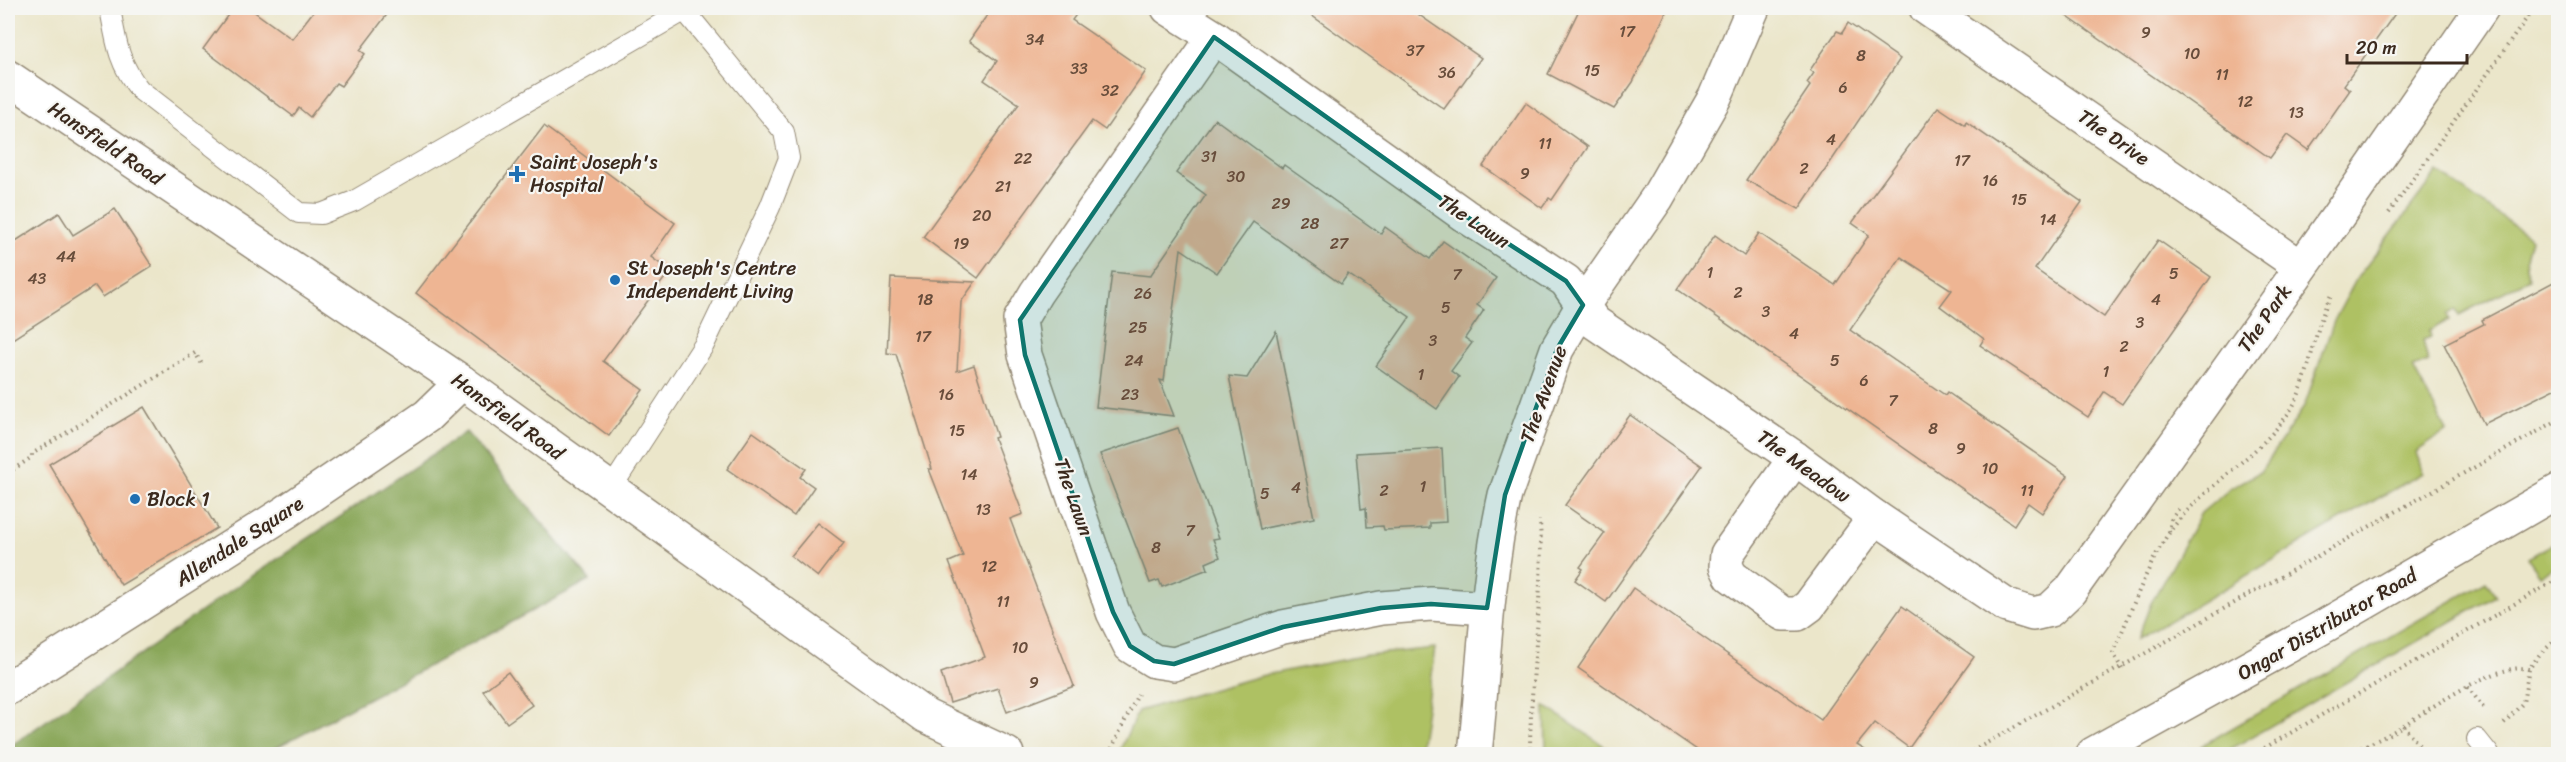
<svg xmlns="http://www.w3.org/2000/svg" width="2566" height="762" viewBox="0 0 2566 762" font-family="Sriracha,sans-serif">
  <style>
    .green { fill: #aec164; stroke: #747641; stroke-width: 1.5 }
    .forest { fill: #8aa75a; stroke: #62683c; stroke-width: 1.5 }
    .building { fill: #eeb593 }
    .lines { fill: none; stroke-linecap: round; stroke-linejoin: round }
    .service-casing { stroke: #938874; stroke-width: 22 }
    .minor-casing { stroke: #938874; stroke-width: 36 }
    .tertiary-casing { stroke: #938874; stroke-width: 36 }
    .path { stroke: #938874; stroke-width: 4; stroke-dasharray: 1.5 4.5; stroke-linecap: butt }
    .service { stroke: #fff; stroke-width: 20 }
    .minor { stroke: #fff; stroke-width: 33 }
    .tertiary { stroke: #fff; stroke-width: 33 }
    .marked { fill: #0f766e; fill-opacity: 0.2; stroke: #0f766e; stroke-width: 4.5; stroke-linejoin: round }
    .poi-dot { fill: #1f6fb2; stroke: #f6f6f2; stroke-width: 2 }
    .labels { text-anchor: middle; stroke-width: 4.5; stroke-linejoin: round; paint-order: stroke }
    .number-label { font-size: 16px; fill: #684d3b }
    .street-label { font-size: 20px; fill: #3b2a1e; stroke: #f6f6f2 }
    .poi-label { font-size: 20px; fill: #3b2a1e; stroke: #f6f6f2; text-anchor: start }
  </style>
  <rect width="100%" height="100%" fill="#f6f6f2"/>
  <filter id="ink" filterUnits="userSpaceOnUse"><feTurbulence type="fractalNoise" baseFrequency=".0167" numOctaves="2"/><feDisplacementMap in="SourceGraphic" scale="12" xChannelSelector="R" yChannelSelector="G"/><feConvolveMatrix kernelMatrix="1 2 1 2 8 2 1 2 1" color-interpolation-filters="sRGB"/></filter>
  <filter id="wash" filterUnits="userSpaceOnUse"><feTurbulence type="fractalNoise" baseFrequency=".008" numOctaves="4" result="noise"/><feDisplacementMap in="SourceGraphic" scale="24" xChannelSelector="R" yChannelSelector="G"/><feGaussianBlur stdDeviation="1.35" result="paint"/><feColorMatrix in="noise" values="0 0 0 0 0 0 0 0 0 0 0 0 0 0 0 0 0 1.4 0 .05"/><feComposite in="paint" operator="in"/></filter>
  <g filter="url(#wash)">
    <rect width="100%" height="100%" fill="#ebe6ca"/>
    <g class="green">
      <path d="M 2438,172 L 2531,238 L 2526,258 L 2529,279 L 2459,315 L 2456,309 L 2447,315 L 2449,320 L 2429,331 L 2431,337 L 2423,340 L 2428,362 L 2413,368 L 2447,431 L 2416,452 L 2423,473 C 2327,526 2234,585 2137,639 L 2151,603 L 2201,513 L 2231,488 L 2260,472 L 2304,407 L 2334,321 L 2357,278 Z"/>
      <polygon points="2558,541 2558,566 2540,575 2528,558"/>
      <polygon points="2486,581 2496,596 2222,754 2206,754 2201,746"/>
      <polygon points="1435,648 1419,754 1136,754 1120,750 1138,711 1260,676 1367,655"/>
      <polygon points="1545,706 1616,754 1546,754"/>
    </g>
    <polygon class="forest" points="466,432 590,580 264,754 8,754 8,748 227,593"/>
    <g id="blocks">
      <g class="building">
        <polygon points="233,8 249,8 292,39 316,8 392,8 360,50 365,54 341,86 336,83 310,117 299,108 293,116 203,49"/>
        <polygon points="992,8 1081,8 1072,20 1146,71 1105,130 1092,121 978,278 923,237 1019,104 984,80 997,61 969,41"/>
        <polygon points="1301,8 1409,8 1481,58 1444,109"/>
        <polygon points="1580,8 1668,8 1633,82 1614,109 1548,74"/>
        <polygon points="2055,8 2399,8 2344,85 2350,90 2308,150 2287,135 2270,158"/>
        <polygon points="1848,23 1900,59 1799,209 1746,180 1810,86 1807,83 1814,73 1810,70 1837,31 1842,33"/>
        <polygon points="1526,103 1588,147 1552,200 1549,198 1542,208 1483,166"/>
        <polygon points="1938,107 1965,125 1966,122 2082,202 2035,269 2104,317 2158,240 2211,277 2122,404 2104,392 2088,417 1980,345 1984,339 1940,306 1952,290 1901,257 1850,330 1945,395 1947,392 2068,476 2042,513 2028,503 2014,525 1677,289 1715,235 1744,256 1759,233 1835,285 1869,235 1852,223"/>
        <polygon points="1215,119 1282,168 1284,165 1381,234 1385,227 1430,259 1443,241 1496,278 1477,305 1484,310 1465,338 1472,343 1451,371 1459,377 1437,409 1376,366 1410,317 1348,274 1341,284 1253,222 1217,273 1181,249 1164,381 1160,380 1174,416 1096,407 1112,272 1150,276 1206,195 1176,173"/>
        <polygon points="544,126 675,223 651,257 670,271 603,361 643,390 609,436 416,293"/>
        <polygon points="115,209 152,266 103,297 95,286 8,342 8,246 59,213 73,235"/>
        <polygon points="891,278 975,282 961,302 957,371 974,365 997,437 994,438 1023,514 1010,519 1074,686 1007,712 998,688 950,703 941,673 985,657 949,562 963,556 929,469 932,469 896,354 887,353"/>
        <polygon points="2559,279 2559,387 2484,424 2444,344 2484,324 2482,320"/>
        <polygon points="1276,331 1314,518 1260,529 1229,376 1247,378"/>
        <polygon points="144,407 217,528 121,585 49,464"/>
        <polygon points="1630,415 1702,466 1606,602 1575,580 1583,569 1580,567 1605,533 1565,505"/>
        <polygon points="1178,428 1219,538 1213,539 1220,557 1206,563 1208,569 1162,587 1159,580 1150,583 1100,454"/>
        <polygon points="753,432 806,469 800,477 814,487 794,516 727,469"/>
        <polygon points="1442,448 1446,522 1430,523 1430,528 1384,530 1383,526 1367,527 1366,508 1361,509 1356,453"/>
        <polygon points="818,523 844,543 818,577 791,556"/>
        <polygon points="1633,588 1821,720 1902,606 1974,657 1909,748 1875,723 1857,745 1871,754 1703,754 1578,668"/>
        <polygon points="508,672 532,705 507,723 483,691"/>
      </g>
    </g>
  </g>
  <g filter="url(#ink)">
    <use href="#blocks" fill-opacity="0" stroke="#938874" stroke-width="1.5"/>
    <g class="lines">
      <defs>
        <g id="service">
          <path d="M 110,8 C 116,41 118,63 140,90 L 299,213 L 321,214 L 354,201 L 689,8"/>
          <polyline points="610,490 704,345 770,207 789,158 784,132 685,11"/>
          <polyline points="2477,739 2489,754"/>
        </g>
        <g id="minor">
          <polyline points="1168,8 1214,37 1464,215 1566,281 1594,322 1795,458 1875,517 2007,606 2033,614 2050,610 2070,591 2338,216 2482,8"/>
          <polyline points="1926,8 2301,267"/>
          <polyline points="1214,37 1036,293 1020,320 1025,355 1113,612 1130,646 1154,661 1174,664 1283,627 1381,608 1431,604 1487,608"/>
          <polyline points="1795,458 1727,554 1726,566 1731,576 1783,614 1798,614 1809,606 1875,517"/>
          <polyline points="8,688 286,512 427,416 462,382"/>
          <path d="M 1475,754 C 1484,668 1486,580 1505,495 L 1557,349 L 1583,305 L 1657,198 L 1715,97 L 1753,8"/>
        </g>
        <g id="tertiary">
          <polyline points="8,77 462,382 926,716 1007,754"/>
          <polyline points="2093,754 2321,628 2558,491"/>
        </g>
      </defs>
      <use href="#service" class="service-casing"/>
      <use href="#minor" class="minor-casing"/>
      <use href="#tertiary" class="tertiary-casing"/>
      <g class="path">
        <polyline points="2389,213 2534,8"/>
        <polyline points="8,473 32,457 32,454 195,353 202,364"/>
        <polyline points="2169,532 2171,520 2179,508"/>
        <path d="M 2122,669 L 2113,653 C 2129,617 2147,565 2169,533 C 2201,487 2255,460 2288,414 C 2311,381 2312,332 2331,295"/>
        <polyline points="2468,687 2485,710"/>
        <polyline points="2504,723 2523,703 2529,669 2540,654 2558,638"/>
        <polyline points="2403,725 2426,754"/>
        <polyline points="1109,754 1138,694"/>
        <path d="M 1530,754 C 1530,676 1544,598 1540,520"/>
        <polyline points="1967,754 2558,420"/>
        <polyline points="2254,754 2558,579"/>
        <path d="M 2338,754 C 2356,749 2373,743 2389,734 C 2421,716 2493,661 2529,669"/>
      </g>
      <use href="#service" class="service"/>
      <use href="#minor" class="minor"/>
      <use href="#tertiary" class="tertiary"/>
    </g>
  </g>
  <path class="marked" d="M 1214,37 L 1464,215 L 1566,281 L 1583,305 L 1557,349 L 1505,495 L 1487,608 L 1431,604 L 1381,608 L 1283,627 L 1174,664 L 1154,661 L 1130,646 L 1113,612 L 1025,355 L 1020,320 Z"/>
  <g class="poi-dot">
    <path d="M514 165h6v6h6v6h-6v6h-6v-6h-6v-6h6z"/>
    <circle cx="615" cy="280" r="6"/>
    <circle cx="135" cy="499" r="6"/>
  </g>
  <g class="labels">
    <g class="number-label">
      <text x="1627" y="37">17</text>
      <text x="2146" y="38">9</text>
      <text x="1035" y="45">34</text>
      <text x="1415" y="56">37</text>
      <text x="2192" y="59">10</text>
      <text x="1861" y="61">8</text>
      <text x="1079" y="74">33</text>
      <text x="1592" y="76">15</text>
      <text x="1447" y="78">36</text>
      <text x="2222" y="80">11</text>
      <text x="1843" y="93">6</text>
      <text x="1110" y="96">32</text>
      <text x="2245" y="107">12</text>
      <text x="2296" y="118">13</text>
      <text x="1831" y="145">4</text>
      <text x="1545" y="149">11</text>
      <text x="1209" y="162">31</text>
      <text x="1023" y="164">22</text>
      <text x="1962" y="166">17</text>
      <text x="1804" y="174">2</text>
      <text x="1525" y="179">9</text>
      <text x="1236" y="182">30</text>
      <text x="1990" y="186">16</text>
      <text x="1003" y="192">21</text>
      <text x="2019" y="205">15</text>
      <text x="1281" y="209">29</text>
      <text x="982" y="221">20</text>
      <text x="2048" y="225">14</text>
      <text x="1310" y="229">28</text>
      <text x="961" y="249">19</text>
      <text x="1339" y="249">27</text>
      <text x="66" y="262">44</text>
      <text x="1710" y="278">1</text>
      <text x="2174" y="279">5</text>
      <text x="1457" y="280">7</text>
      <text x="37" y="284">43</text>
      <text x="1738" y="298">2</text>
      <text x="1143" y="299">26</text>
      <text x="925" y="305">18</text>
      <text x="2156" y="305">4</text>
      <text x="1446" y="313">5</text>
      <text x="1766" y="317">3</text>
      <text x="2140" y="328">3</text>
      <text x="1138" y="333">25</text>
      <text x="1794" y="339">4</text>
      <text x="923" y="342">17</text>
      <text x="1433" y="346">3</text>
      <text x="2124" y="352">2</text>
      <text x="1134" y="366">24</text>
      <text x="1835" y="366">5</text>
      <text x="2106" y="377">1</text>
      <text x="1421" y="380">1</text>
      <text x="1864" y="386">6</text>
      <text x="946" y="400">16</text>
      <text x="1130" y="400">23</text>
      <text x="1893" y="406">7</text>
      <text x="1933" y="434">8</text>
      <text x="957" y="436">15</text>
      <text x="1961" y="454">9</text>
      <text x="1990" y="474">10</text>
      <text x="969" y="480">14</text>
      <text x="1423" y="492">1</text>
      <text x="1296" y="493">4</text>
      <text x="1384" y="496">2</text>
      <text x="2027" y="496">11</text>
      <text x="1265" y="499">5</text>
      <text x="983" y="515">13</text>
      <text x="1190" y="536">7</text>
      <text x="1156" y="553">8</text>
      <text x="989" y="572">12</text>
      <text x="1003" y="607">11</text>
      <text x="1020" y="653">10</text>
      <text x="1034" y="688">9</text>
    </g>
    <g class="street-label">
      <text transform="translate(2114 137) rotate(35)" y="7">The Drive</text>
      <text transform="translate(106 143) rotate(34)" y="7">Hansfield Road</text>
      <text transform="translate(1474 221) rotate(34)" y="7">The Lawn</text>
      <text transform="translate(2264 318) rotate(-55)" y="7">The Park</text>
      <text transform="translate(1543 394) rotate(-70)" y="7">The Avenue</text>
      <text transform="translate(508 416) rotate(36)" y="7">Hansfield Road</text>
      <text transform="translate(1804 466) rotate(36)" y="7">The Meadow</text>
      <text transform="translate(1074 497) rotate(71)" y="7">The Lawn</text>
      <text transform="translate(239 541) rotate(-33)" y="7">Allendale Square</text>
      <text transform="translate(2327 624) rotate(-30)" y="7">Ongar Distributor Road</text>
    </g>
    <g class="poi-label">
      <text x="530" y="169">Saint Joseph's<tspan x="530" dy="23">Hospital</tspan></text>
      <text x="627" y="275">St Joseph's Centre<tspan x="627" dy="23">Independent Living</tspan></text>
      <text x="147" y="506">Block 1</text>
    </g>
  </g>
  <rect width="2566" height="762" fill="none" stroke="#f6f6f2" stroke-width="30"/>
  <path d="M2347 54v9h120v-9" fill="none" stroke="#3b2a1e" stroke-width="3"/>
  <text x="2356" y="54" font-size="18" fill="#3b2a1e" stroke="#f6f6f2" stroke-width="4.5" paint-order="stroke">20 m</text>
</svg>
